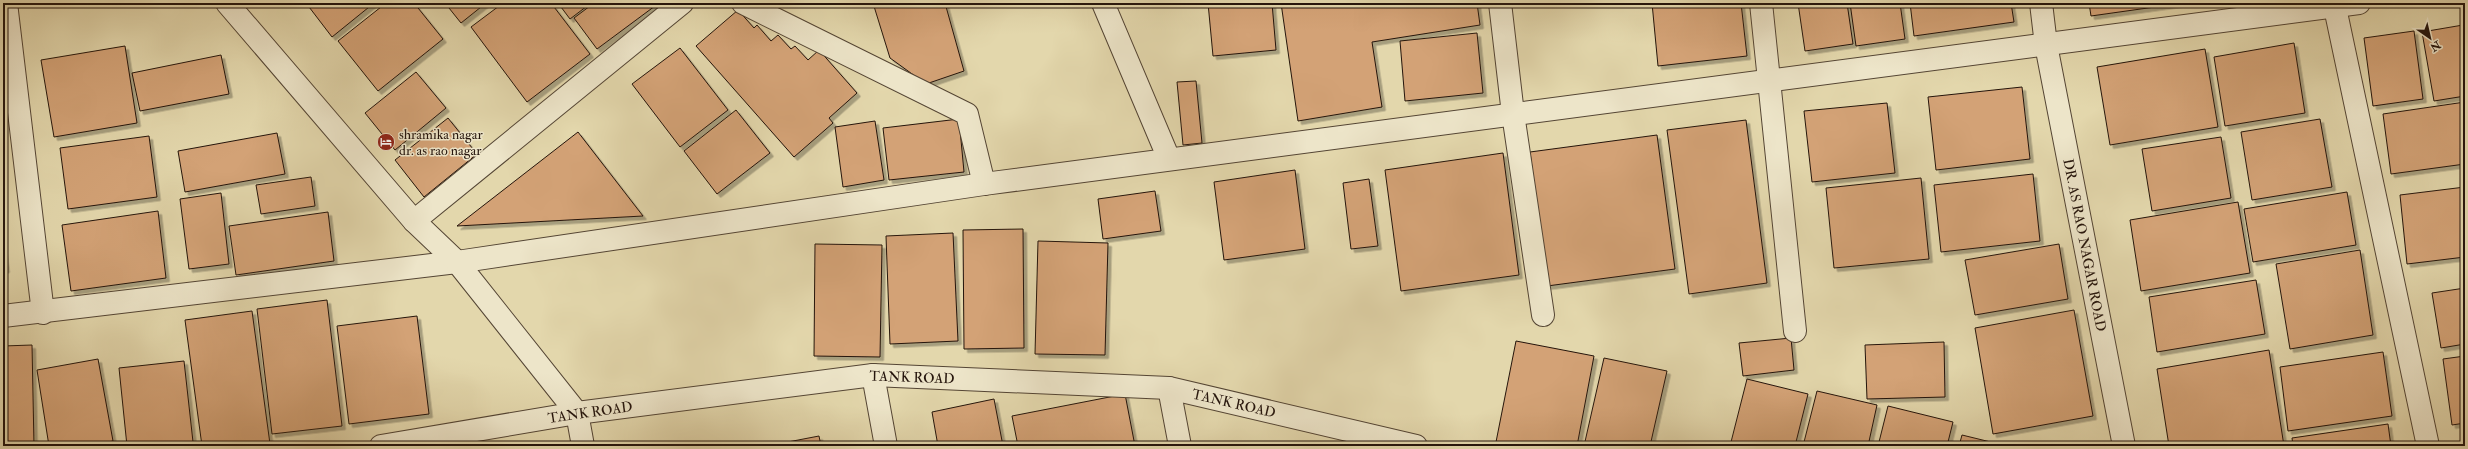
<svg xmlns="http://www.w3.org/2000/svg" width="2468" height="449" viewBox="0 0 2468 449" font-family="'IM FELL Double Pica',serif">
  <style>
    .building { fill: #d3a276; stroke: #24140c; filter: url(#shadow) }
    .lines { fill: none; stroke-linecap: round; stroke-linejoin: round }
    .minor-casing { stroke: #544534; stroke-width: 24 }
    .tertiary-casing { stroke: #544534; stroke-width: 24 }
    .minor { stroke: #ede5c9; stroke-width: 22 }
    .tertiary { stroke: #ede5c9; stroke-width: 22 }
    .labels { text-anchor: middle; stroke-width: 3; stroke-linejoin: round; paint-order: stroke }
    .poi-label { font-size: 14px; fill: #24140c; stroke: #ede5c9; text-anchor: start }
    .street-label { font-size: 14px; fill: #24140c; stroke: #ede5c9 }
  </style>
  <defs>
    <filter id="shadow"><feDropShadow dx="3.5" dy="3.5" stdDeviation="0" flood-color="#0004"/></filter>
  </defs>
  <rect width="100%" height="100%" fill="#e3d7ac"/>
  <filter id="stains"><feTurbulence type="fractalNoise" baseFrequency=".005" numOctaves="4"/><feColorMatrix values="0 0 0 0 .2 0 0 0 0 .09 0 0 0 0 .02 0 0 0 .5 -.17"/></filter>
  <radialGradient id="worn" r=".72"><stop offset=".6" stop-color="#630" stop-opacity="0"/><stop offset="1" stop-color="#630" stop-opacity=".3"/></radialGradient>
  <g class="building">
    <polygon points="306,3 374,3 332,37"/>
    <polygon points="386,3 414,3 443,39 378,91 338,41"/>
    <polygon points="445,3 486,3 461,23"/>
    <polygon points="503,3 551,3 590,54 527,102 471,27"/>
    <polygon points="558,3 591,3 570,19"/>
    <polygon points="594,3 659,3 597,49 574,18"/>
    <polygon points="873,3 945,3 964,71 926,84 890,58"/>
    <polygon points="1208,3 1272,3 1276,50 1213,56"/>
    <polygon points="1281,3 1477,3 1480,25 1372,42 1382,107 1298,121"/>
    <polygon points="1652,3 1741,3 1747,56 1658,66"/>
    <polygon points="1798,3 1847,3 1853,44 1805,51"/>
    <polygon points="1850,3 1900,3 1905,39 1856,46"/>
    <polygon points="1910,3 2011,3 2014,22 1914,36"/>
    <polygon points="2089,3 2183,3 2091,16"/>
    <polygon points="738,10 754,28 757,25 771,41 778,35 791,49 795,46 808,60 819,50 857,93 829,118 833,123 794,157 696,46"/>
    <polygon points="2463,25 2465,96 2434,101 2422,32"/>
    <polygon points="2414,31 2423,99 2373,106 2364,38"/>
    <polygon points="1477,33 1483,93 1405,101 1400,41"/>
    <polygon points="2294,43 2305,113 2225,126 2214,57"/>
    <polygon points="125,46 137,123 54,137 41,60"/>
    <polygon points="680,48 728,110 680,147 632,84"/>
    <polygon points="2205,49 2218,127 2110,145 2097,67"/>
    <polygon points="221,55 229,94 140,111 132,73"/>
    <polygon points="416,72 446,108 395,150 365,113"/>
    <polygon points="1196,81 1202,143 1183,145 1177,82"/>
    <polygon points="2022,87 2030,159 1936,170 1928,97"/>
    <polygon points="2465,102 2465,164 2391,174 2383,114"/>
    <polygon points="1887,103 1895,173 1812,182 1804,111"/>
    <polygon points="736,110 770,153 717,194 684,151"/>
    <polygon points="448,118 477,154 424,197 395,160"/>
    <polygon points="959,119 964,172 889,180 883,128"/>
    <polygon points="2320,119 2332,187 2252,200 2241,132"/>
    <polygon points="1746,120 1767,283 1689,294 1667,130"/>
    <polygon points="875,121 884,180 843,187 835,127"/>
    <polygon points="578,132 643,216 457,226"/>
    <polygon points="277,133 285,174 185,192 178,151"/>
    <polygon points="1657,135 1675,269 1547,286 1530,152"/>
    <polygon points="149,136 157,197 68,209 60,148"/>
    <polygon points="2221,137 2231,198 2152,211 2142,149"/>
    <polygon points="1503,153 1519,275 1401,291 1385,170"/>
    <polygon points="1295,170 1305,249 1224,260 1214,182"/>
    <polygon points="2033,174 2040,241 1941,252 1934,185"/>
    <polygon points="311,177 315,206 261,214 256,185"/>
    <polygon points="1921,178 1929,259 1834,268 1826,188"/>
    <polygon points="1369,179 1378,246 1351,249 1343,183"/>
    <polygon points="2465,187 2465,257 2407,264 2400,195"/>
    <polygon points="1155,191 1161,231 1103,239 1098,199"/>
    <polygon points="2347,192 2356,245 2253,262 2244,209"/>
    <polygon points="221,193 229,264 189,269 180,199"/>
    <polygon points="2238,202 2250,273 2141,291 2130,220"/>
    <polygon points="158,211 166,278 71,291 62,225"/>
    <polygon points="328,212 334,261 236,275 229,226"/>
    <polygon points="1023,229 1024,348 964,349 963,230"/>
    <polygon points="953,233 958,341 890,344 886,236"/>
    <polygon points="1038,241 1108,243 1105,355 1035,354"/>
    <polygon points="815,244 882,245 880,357 814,356"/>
    <polygon points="2059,244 2068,299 1975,315 1965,260"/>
    <polygon points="3,246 6,269 3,270"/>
    <polygon points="2360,250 2373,335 2290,349 2276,264"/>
    <polygon points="2256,280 2265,334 2157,352 2149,297"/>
    <polygon points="2465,288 2465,344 2441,348 2432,293"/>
    <polygon points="327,300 342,426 272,434 257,309"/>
    <polygon points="2074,310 2093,416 1993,434 1975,328"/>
    <polygon points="252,311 270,444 202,446 185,320"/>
    <polygon points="417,316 429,414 349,424 337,326"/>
    <polygon points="1791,338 1794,370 1743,376 1739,343"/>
    <polygon points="1516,341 1594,356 1577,446 1519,446 1496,442"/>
    <polygon points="1944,342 1945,397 1867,399 1865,345"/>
    <polygon points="32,345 34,446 3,446 3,346"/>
    <polygon points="2269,350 2284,446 2169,446 2157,369"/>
    <polygon points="2383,352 2392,416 2288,431 2280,367"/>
    <polygon points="2465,356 2465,423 2452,425 2443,359"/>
    <polygon points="1604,358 1667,371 1650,446 1584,446"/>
    <polygon points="98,359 113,441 85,446 49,446 37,370"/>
    <polygon points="184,361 193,442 157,446 127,446 119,368"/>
    <polygon points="1747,379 1808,394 1795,446 1730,446"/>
    <polygon points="1817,391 1877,405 1868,446 1803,446"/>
    <polygon points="1125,394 1135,446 1018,446 1012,416"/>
    <polygon points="994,399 1003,446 938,446 932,412"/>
    <polygon points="1888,406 1953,422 1947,446 1878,446"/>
    <polygon points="2388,424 2391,446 2293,446 2292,438"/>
    <polygon points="1962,435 2007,446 1959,446"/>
    <polygon points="819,436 821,446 767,446"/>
    <polygon points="725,443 725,446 707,446"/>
  </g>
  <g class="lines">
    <defs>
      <g id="minor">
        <polyline points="6,3 43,313"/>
        <polyline points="743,3 967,114 984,184"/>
        <polyline points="1103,3 1169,159"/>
        <polyline points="1500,3 1513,114 1543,315"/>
        <polyline points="1761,3 1795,331"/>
        <polyline points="2334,3 2428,446"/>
        <polyline points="414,221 682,3"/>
        <polyline points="3,316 457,262"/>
        <polyline points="873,375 886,446"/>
        <polyline points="1169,388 1180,446"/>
        <polyline points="381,446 577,413 873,375 1169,388 1416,446"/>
      </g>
      <g id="tertiary">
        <polyline points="227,3 414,221 457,262 577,413 583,446"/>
        <polyline points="2041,3 2046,45 2124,446"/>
        <polyline points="457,262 984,184 2359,3"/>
      </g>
    </defs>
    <use href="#minor" class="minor-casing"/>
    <use href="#tertiary" class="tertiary-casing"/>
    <use href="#minor" class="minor"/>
    <use href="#tertiary" class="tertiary"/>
  </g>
  <defs>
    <symbol id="hotel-disc" viewBox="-11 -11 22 22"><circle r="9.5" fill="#8f2418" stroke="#ede5c9"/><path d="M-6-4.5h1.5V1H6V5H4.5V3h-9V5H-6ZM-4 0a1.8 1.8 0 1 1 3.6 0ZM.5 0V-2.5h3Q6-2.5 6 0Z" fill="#fff"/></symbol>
  </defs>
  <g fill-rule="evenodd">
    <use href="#hotel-disc" x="376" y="132" width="20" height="20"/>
  </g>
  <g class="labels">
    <g class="poi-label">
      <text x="399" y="139">shramika nagar<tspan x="399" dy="16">dr. as rao nagar</tspan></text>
    </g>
    <g class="street-label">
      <text transform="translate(2085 245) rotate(79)" y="5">DR. AS RAO NAGAR ROAD</text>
      <text transform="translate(912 377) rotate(2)" y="5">TANK ROAD</text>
      <text transform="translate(1234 403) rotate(13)" y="5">TANK ROAD</text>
      <text transform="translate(590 412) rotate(-8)" y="5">TANK ROAD</text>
    </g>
  </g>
  <rect width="2468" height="449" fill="none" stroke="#e3d7ac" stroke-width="16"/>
  <rect x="4" y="4" width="2460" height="441" fill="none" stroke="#24140c" stroke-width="2"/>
  <rect x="8" y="8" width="2452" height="433" fill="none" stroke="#24140c"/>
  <g transform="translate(2430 38) rotate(146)" stroke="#ede5c9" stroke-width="3" paint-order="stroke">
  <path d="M0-3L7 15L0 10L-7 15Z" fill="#24140c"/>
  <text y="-6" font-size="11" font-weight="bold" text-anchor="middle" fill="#24140c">N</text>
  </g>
  <rect width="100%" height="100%" filter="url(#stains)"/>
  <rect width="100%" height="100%" fill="url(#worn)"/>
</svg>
